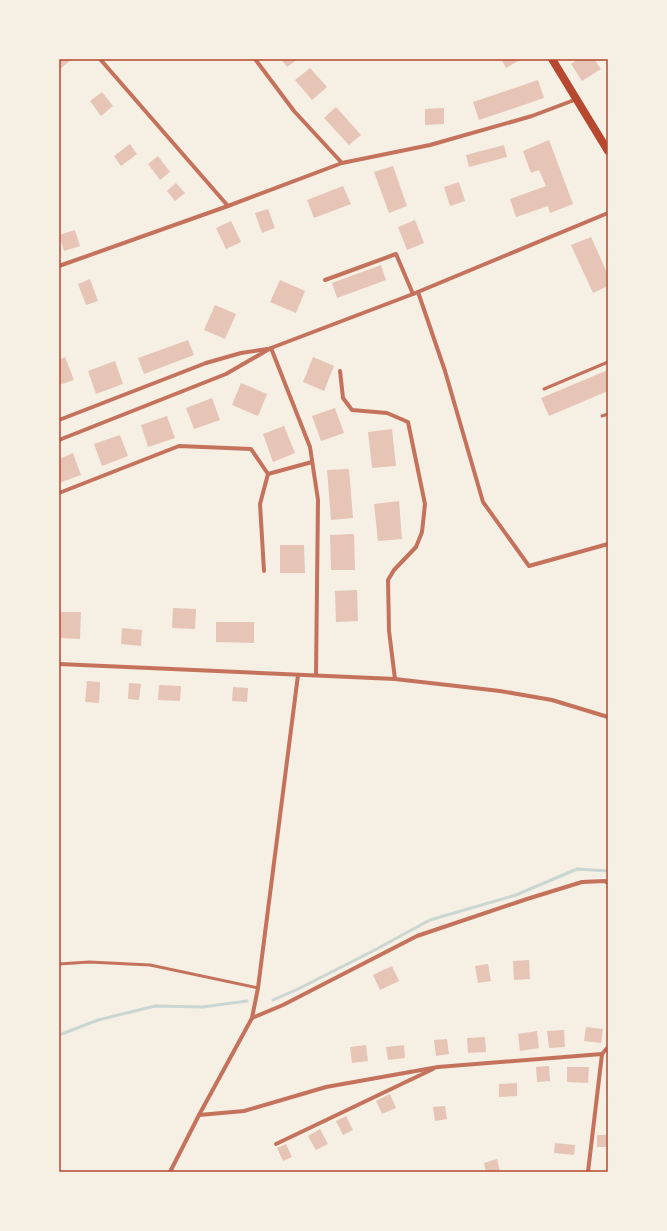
<svg xmlns="http://www.w3.org/2000/svg" width="667" height="1231" viewBox="0 0 667 1231" font-family="'Open Sans',sans-serif">
  <style>
    .lines { fill: none; stroke-linecap: round; stroke-linejoin: round }
    .stream { stroke: #c9d6d2; stroke-width: 3 }
    .building { fill: #e6c5b7 }
    .service { stroke: #c5725c; stroke-width: 3 }
    .minor { stroke: #c5725c; stroke-width: 4 }
    .secondary { stroke: #b5482f; stroke-width: 8 }
    .neatline { fill: none; stroke: #b5482f; stroke-width: 1.5 }
  </style>
  <rect width="100%" height="100%" fill="#f6efe4"/>
  <g class="lines">
    <g class="stream">
      <polyline points="273,1000 298,989 371,952 430,920 516,895 577,869 608,871"/>
      <polyline points="59,1035 98,1020 155,1006 203,1007 247,1001"/>
    </g>
  </g>
  <g class="building">
    <polygon points="59,59 72,59 59,70"/>
    <polygon points="281,59 298,59 287,67"/>
    <polygon points="501,59 520,59 520,60 506,68"/>
    <polygon points="578,59 594,59 601,69 582,81 571,64"/>
    <polygon points="310,68 327,87 312,100 295,80"/>
    <polygon points="538,80 544,98 479,120 473,102"/>
    <polygon points="102,92 113,106 101,116 90,101"/>
    <polygon points="336,107 361,135 349,145 324,118"/>
    <polygon points="444,108 444,124 425,125 425,109"/>
    <polygon points="549,140 573,204 550,213 548,206 516,217 510,199 546,186 539,170 531,173 523,151"/>
    <polygon points="130,144 137,154 121,166 114,156"/>
    <polygon points="504,145 507,157 469,167 466,155"/>
    <polygon points="158,156 170,172 160,180 148,164"/>
    <polygon points="393,166 407,206 389,213 374,172"/>
    <polygon points="459,182 465,201 450,206 444,187"/>
    <polygon points="176,183 185,193 175,201 167,191"/>
    <polygon points="343,186 351,204 314,218 307,200"/>
    <polygon points="268,209 275,228 262,233 255,213"/>
    <polygon points="415,220 424,243 407,250 398,227"/>
    <polygon points="231,221 241,242 226,249 216,228"/>
    <polygon points="75,230 80,246 64,251 59,235"/>
    <polygon points="591,237 608,275 608,286 593,293 571,245"/>
    <polygon points="381,265 386,280 337,298 332,283"/>
    <polygon points="90,279 98,301 86,305 78,284"/>
    <polygon points="280,280 305,291 296,313 270,302"/>
    <polygon points="215,305 236,314 225,339 204,330"/>
    <polygon points="188,340 194,355 144,374 138,358"/>
    <polygon points="65,357 74,380 59,385 59,360"/>
    <polygon points="313,357 334,366 324,391 303,382"/>
    <polygon points="115,361 123,384 96,394 88,371"/>
    <polygon points="608,370 608,391 549,416 541,398"/>
    <polygon points="241,383 267,394 258,416 232,405"/>
    <polygon points="212,398 220,420 194,429 186,408"/>
    <polygon points="335,408 344,433 321,441 312,416"/>
    <polygon points="167,416 175,438 148,447 141,425"/>
    <polygon points="284,426 295,453 273,462 263,434"/>
    <polygon points="392,429 396,466 372,468 368,432"/>
    <polygon points="120,435 128,456 102,466 94,444"/>
    <polygon points="73,453 81,475 59,483 59,459"/>
    <polygon points="349,469 353,518 331,520 327,470"/>
    <polygon points="399,501 402,539 378,541 374,504"/>
    <polygon points="354,534 355,570 331,570 330,535"/>
    <polygon points="280,545 304,545 305,573 280,573"/>
    <polygon points="357,590 358,621 336,622 335,591"/>
    <polygon points="173,608 196,609 195,629 172,628"/>
    <polygon points="59,612 81,612 80,639 59,638"/>
    <polygon points="216,622 254,622 254,643 216,642"/>
    <polygon points="122,628 142,630 141,646 121,644"/>
    <polygon points="87,681 100,682 99,703 85,702"/>
    <polygon points="129,683 141,684 139,700 128,699"/>
    <polygon points="159,685 181,686 180,701 158,700"/>
    <polygon points="233,687 248,688 247,702 232,701"/>
    <polygon points="529,960 530,979 514,980 513,961"/>
    <polygon points="488,964 491,981 478,983 475,966"/>
    <polygon points="392,966 399,981 380,990 373,975"/>
    <polygon points="586,1027 603,1029 601,1043 584,1041"/>
    <polygon points="564,1030 565,1047 549,1048 547,1031"/>
    <polygon points="537,1031 539,1048 520,1051 518,1034"/>
    <polygon points="485,1037 486,1052 468,1053 467,1038"/>
    <polygon points="447,1039 449,1054 436,1056 434,1040"/>
    <polygon points="366,1045 368,1061 352,1063 350,1047"/>
    <polygon points="404,1045 405,1058 388,1060 386,1047"/>
    <polygon points="549,1066 550,1081 537,1082 536,1067"/>
    <polygon points="567,1067 589,1067 588,1083 567,1082"/>
    <polygon points="517,1083 517,1096 499,1097 499,1084"/>
    <polygon points="390,1094 396,1108 382,1114 376,1101"/>
    <polygon points="445,1106 447,1119 435,1121 433,1107"/>
    <polygon points="346,1116 353,1130 343,1135 336,1121"/>
    <polygon points="320,1129 328,1144 316,1150 308,1136"/>
    <rect x="597" y="1135" width="11" height="12"/>
    <polygon points="555,1143 575,1145 574,1155 554,1153"/>
    <polygon points="286,1144 292,1157 283,1161 277,1148"/>
    <polygon points="497,1159 500,1172 486,1172 484,1163"/>
  </g>
  <g class="lines">
    <g class="service">
      <polyline points="544,389 608,362"/>
      <polyline points="602,416 608,414"/>
      <polyline points="59,964 89,962 150,965 258,988"/>
    </g>
    <g class="minor">
      <polyline points="100,59 228,206"/>
      <polyline points="255,59 294,111 342,163"/>
      <polyline points="59,266 228,206 342,163 430,145 532,116 577,99"/>
      <polyline points="325,280 396,254 413,294"/>
      <polyline points="418,292 445,371 483,502 529,566 608,544"/>
      <polyline points="271,348 310,447 318,500 316,675"/>
      <polyline points="340,371 343,398 352,410 387,413 408,422 425,504 422,532 416,547 394,570 388,580 389,631 395,679"/>
      <polyline points="59,420 206,363 241,353 267,349"/>
      <polyline points="59,440 226,374 271,348 413,294 608,213"/>
      <polyline points="59,493 179,446 251,449 268,474 312,462"/>
      <polyline points="264,571 260,504 268,474"/>
      <polyline points="59,664 395,679 500,691 552,700 608,717"/>
      <polyline points="252,1018 283,1005 417,936 527,899 582,882 605,881 608,883"/>
      <polyline points="199,1115 244,1111 326,1087 438,1067 602,1054"/>
      <polyline points="276,1144 433,1069"/>
      <polyline points="170,1172 199,1115 252,1018 258,988 298,675"/>
      <polyline points="588,1172 602,1054 608,1047"/>
    </g>
    <polyline class="secondary" points="552,59 608,151"/>
  </g>
  <rect width="667" height="1231" fill="none" stroke="#f6efe4" stroke-width="120"/>
  <rect x="60" y="60" width="547" height="1111" class="neatline"/>
</svg>
